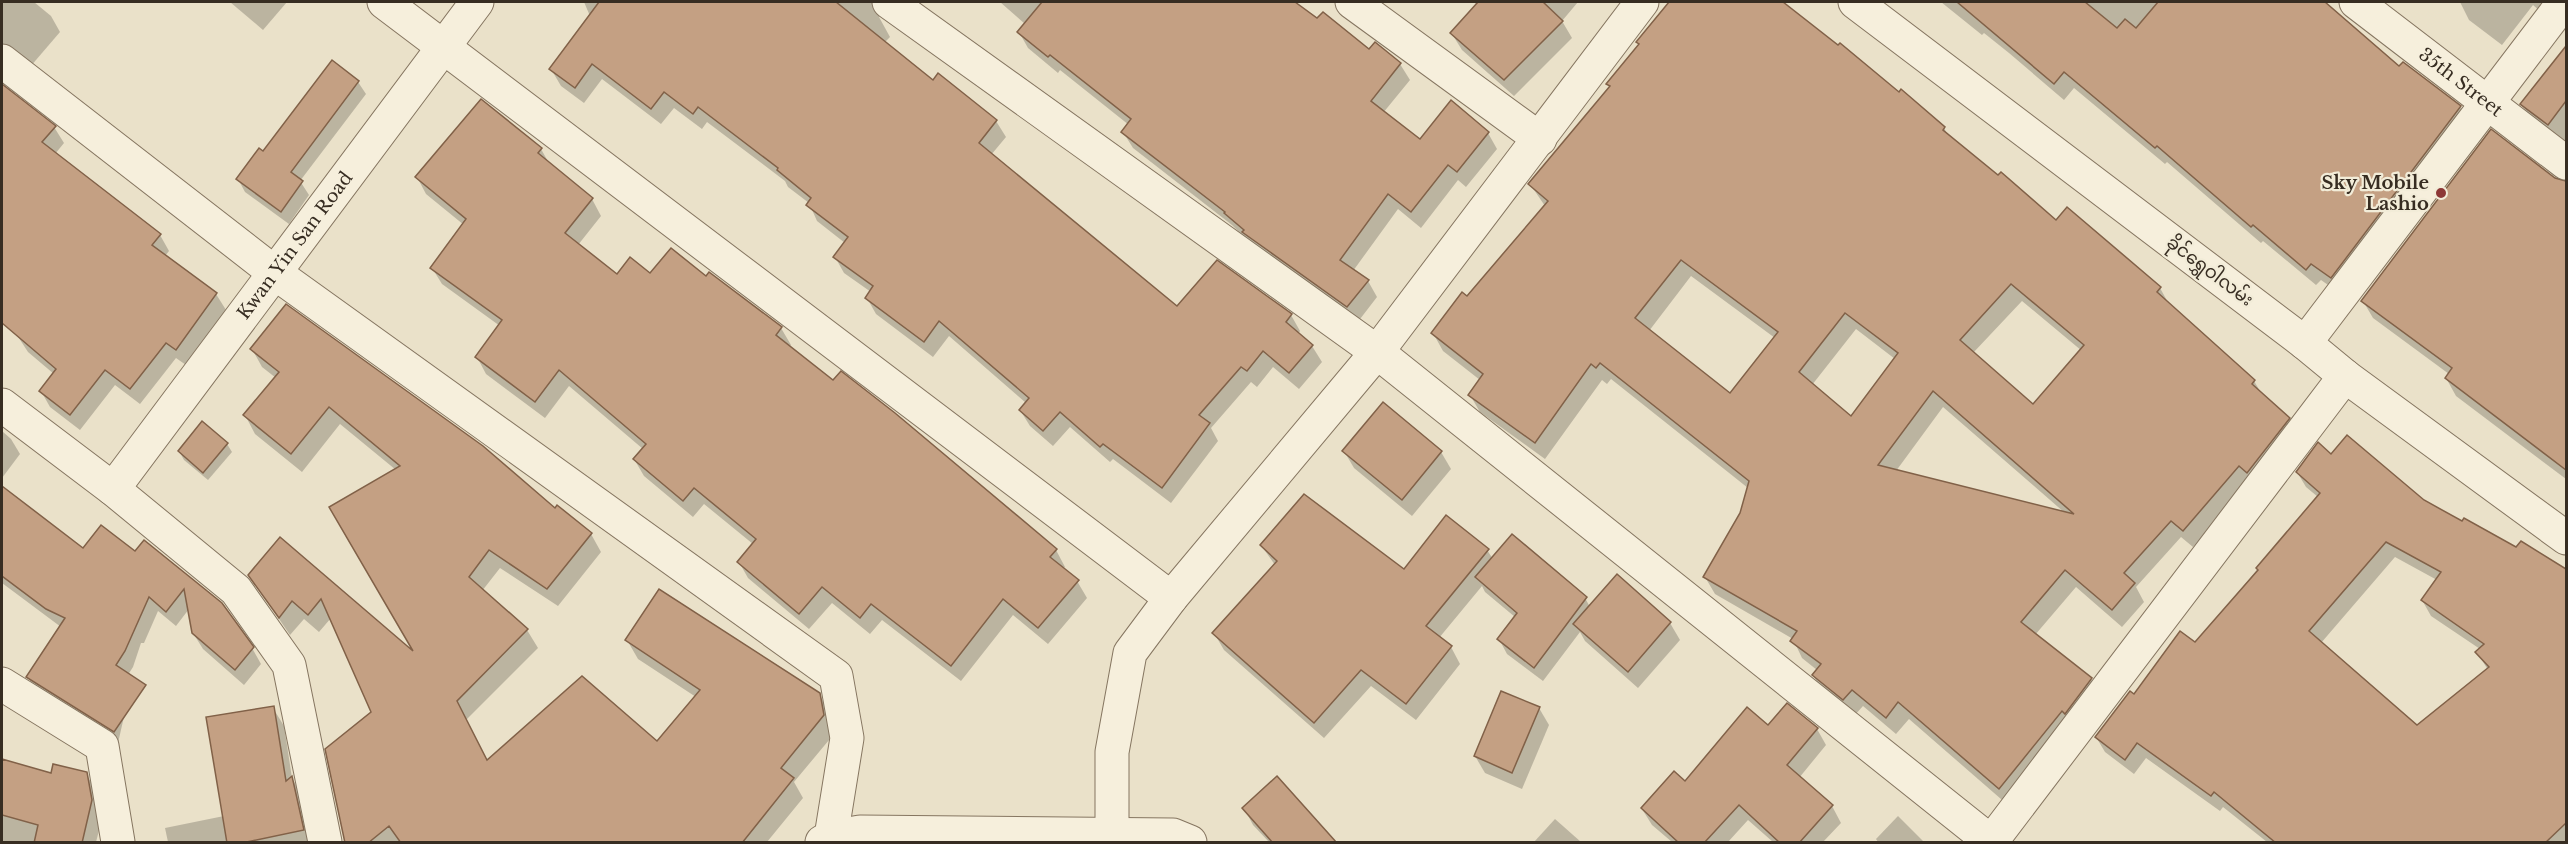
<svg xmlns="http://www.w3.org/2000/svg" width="2568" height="844" viewBox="0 0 2568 844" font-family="'Libre Baskerville','Noto Sans Myanmar',serif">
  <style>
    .shadow { fill: #0003; fill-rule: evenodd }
    .building { fill: #c4a083; stroke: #816148; stroke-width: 1.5; fill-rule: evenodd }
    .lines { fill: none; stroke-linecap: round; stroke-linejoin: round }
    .minor-casing { stroke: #857560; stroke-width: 35 }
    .tertiary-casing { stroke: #857560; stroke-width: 35 }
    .minor { stroke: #f6efdc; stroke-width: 33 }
    .tertiary { stroke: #f6efdc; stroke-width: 33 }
    .poi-dot { fill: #8d3836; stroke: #f2ecd8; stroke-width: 2 }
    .labels { text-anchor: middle; stroke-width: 4.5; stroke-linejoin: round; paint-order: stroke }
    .street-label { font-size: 18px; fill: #372d22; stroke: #f2ecd8 }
    .poi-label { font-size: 18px; font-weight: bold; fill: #372d22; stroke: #f2ecd8; text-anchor: end }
  </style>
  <rect width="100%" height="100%" fill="#eae1c9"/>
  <g class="shadow">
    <polygon points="2,2 34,2 51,16 60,32 30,67 2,61"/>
    <polygon points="230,2 287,2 263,30"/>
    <polygon points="584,2 890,2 883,7 879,17 890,37 885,42 933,82 939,75 996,121 1006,137 991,155 1178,308 1291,315 1300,331 1298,334 1312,346 1322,362 1299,389 1273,367 1257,387 1251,382 1211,428 1218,441 1171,503 1113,459 1110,462 1070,427 1053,446 1030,426 1020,410 1026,403 949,336 933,357 876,314 867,298 871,292 844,273 835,257 845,243 817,221 809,203 788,187 785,181 707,122 702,129 674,108 661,124 602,79 584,103 561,86 551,69 590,16"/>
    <polygon points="1000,2 1293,2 1317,21 1369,51 1400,64 1410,80 1383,113 1420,142 1488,133 1497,149 1466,187 1458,180 1421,228 1398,209 1353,271 1368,281 1377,297 1357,323 1248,241 1232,225 1133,148 1123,132 1129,125 1060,70 1058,73 1028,48 1019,32 1025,24"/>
    <polygon points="1474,2 1578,2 1562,21 1572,38 1514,96 1462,50 1452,34 1477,5"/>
    <path d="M 1671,2 L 1781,2 L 1944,128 L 1949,137 L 2056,222 L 2160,288 L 2170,306 L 2254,381 L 2263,396 L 2289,418 L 2299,436 L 2250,482 L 2193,547 L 2181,537 L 2136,587 L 2144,602 L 2122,627 L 2076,587 L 2035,635 L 2091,679 L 2101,697 L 2009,806 L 1909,719 L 1896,734 L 1863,706 L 1854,716 L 1823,692 L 1813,675 L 1817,670 L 1802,658 L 1793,639 L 1715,594 L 1705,577 L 1741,513 L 1748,488 L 1611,379 L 1607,384 L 1602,380 L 1545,459 L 1480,412 L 1470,395 L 1480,380 L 1443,351 L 1433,333 L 1468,298 L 1545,206 L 1530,184 L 1611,88 L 1608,84 L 1640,46 L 1637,42 ZM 1691,276 L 1775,338 L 1730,395 L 1649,331 ZM 2022,301 L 2082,351 L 2033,406 L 1973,353 ZM 1856,329 L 1895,359 L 1851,419 L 1812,385 ZM 1943,407 L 2065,513 L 1896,471 Z"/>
    <polygon points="1941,2 2306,2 2315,9 2323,2 2400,68 2403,64 2460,107 2470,124 2341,294 2321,280 2316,285 2263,241 2261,243 2167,162 2165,164 2074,88 2064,100 2009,53 1984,33 1982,35"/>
    <polygon points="2460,2 2566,2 2550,20 2533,5 2502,45 2469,20"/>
    <polygon points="2566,48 2566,148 2532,122 2522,104"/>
    <polygon points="358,82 366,94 300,181 309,195 289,224 245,192 238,179 263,153"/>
    <polygon points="2,86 54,127 64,143 55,154 160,235 169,251 165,256 216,294 226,310 186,365 176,358 140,404 115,385 80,430 50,407 41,391 54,374 28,352 2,312"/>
    <polygon points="482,101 541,149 550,165 592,199 601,216 578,245 617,276 706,278 781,328 791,345 789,347 1056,550 1065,567 1063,569 1077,581 1087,598 1048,644 1013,615 961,681 882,620 870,634 832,603 809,629 748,578 739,562 753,544 704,504 693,517 644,476 634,459 643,449 569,386 545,418 486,374 477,357 500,326 442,284 432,268 464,225 426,194 417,177"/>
    <polygon points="2554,179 2566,183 2566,479 2456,396 2446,378 2449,374 2373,318 2363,301"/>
    <polygon points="252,349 556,510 591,534 601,552 558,606 500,568 482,591 527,630 538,648 466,720 488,762 657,743 696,697 638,659 627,640 819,694 830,713 834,734 794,782 803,798 767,842 345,842 373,712 331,618 319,632 304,619 290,635 250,576 280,540 418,657 396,470 340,424 302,472 255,434 245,415 276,378 262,367"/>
    <polygon points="2,431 11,439 20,454 2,478"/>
    <polygon points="227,444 232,452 208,480 184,460 179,451"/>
    <polygon points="1344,451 1441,452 1451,469 1412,516 1354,468"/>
    <path d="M 2332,456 L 2517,549 L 2521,543 L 2566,571 L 2566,842 L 2267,842 L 2223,807 L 2220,811 L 2146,758 L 2134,774 L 2105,752 L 2096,737 L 2134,696 L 2195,644 L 2318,497 L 2306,487 L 2297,472 ZM 2395,557 L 2437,580 L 2422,600 L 2431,616 L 2480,649 L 2477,652 L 2488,670 L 2417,727 L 2321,643 Z"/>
    <polygon points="2,488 83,550 135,553 144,542 252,648 261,664 244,685 203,649 193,633 189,609 176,626 158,611 144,643 141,643 133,667 126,678 131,686 118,743 37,693 28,677 61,627 2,583"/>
    <polygon points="1261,545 1404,571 1487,550 1493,559 1585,598 1590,607 1670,623 1680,640 1638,688 1585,641 1580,632 1543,681 1507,654 1499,639 1515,617 1485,592 1482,586 1439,638 1451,647 1460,664 1416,720 1371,686 1324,738 1224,650 1214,633 1275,565"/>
    <polygon points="273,708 284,726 292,778 302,796 312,842 168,842 165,828 224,816"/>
    <polygon points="1539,708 1549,725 1522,789 1485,773 1475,756"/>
    <polygon points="1768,727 1817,729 1826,745 1799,778 1832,806 1841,823 1823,842 1773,842 1748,820 1728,842 1672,842 1652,825 1642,809"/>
    <polygon points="2,761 52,774 86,774 97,792 102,819 96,842 2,842"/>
    <polygon points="1244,808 1333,842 1269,842 1253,825"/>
    <polygon points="1898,816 1924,842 1878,842 1876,839"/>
    <polygon points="1555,819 1581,842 1534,842"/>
  </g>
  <g class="building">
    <polygon points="599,2 836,2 933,80 938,73 997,120 979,143 1177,306 1217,260 1292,314 1286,322 1313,345 1289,373 1263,351 1247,371 1241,367 1199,415 1210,423 1162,488 1103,444 1100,447 1060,412 1043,431 1019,410 1029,398 939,321 924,342 865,298 873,286 833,257 848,237 806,205 811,198 777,170 778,168 698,107 693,114 664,92 651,109 592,64 575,88 549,69"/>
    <polygon points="1042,2 1295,2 1317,18 1323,12 1369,49 1375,42 1401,63 1371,101 1420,139 1451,100 1489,132 1457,172 1448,165 1411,212 1388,194 1340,260 1369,280 1347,307 1242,232 1244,230 1224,213 1225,212 1121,132 1131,119 1050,55 1048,57 1017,32"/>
    <polygon points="1478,2 1543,2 1563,21 1504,80 1450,33"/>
    <path d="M 1669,2 L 1783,2 L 1838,45 L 1840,43 L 1899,92 L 1901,89 L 1945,127 L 1943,130 L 1998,175 L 2001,172 L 2056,220 L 2067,207 L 2161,287 L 2157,292 L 2255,380 L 2252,384 L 2290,418 L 2247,473 L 2239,466 L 2183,531 L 2171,521 L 2124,573 L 2135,583 L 2112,610 L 2065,570 L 2021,622 L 2092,678 L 2065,714 L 2062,711 L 1999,789 L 1898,702 L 1886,718 L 1852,690 L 1843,700 L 1812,675 L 1821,664 L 1790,641 L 1797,631 L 1703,577 L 1740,513 L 1749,481 L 1600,363 L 1596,368 L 1591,364 L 1535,443 L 1468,395 L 1483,374 L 1431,333 L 1462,292 L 1467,296 L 1548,201 L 1528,184 L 1610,86 L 1606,84 L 1639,44 L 1636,42 ZM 1681,260 L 1778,332 L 1730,393 L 1635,318 ZM 2011,284 L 2084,345 L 2033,404 L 1960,340 ZM 1845,313 L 1898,353 L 1851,416 L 1799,372 ZM 1933,391 L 2074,514 L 1878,465 Z"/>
    <polygon points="1957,2 2085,2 2117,28 2125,19 2136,28 2158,2 2325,2 2399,66 2403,62 2461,106 2331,278 2311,264 2306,270 2253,225 2251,227 2157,146 2155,148 2064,72 2054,84"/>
    <polygon points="2566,46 2566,101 2548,125 2520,104"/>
    <polygon points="332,60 359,81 291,172 303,181 281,212 236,179 259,148 263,151"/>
    <polygon points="2,84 56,126 42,142 161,234 152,245 217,293 176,350 166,343 130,389 105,370 70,415 39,391 56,369 2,323"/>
    <polygon points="481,99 542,148 538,153 593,198 565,233 617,274 630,257 650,273 671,248 706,276 709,272 782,327 776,335 833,380 841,371 895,413 1057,549 1050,557 1079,580 1038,628 1003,599 951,666 871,604 860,618 822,587 799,614 737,562 756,539 694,488 683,501 633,459 646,444 559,370 535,402 475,357 502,320 430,268 466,219 415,177"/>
    <polygon points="2491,129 2555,178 2566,181 2566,470 2445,378 2452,368 2361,301"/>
    <polygon points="286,304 483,446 555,508 557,505 592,533 547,589 489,550 469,577 528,629 457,701 487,760 582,676 657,741 700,690 625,640 659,589 820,693 824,715 781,768 794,778 742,843 401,843 389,826 368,843 345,843 325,749 371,712 321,599 308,615 292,601 279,618 248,575 280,537 413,651 329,507 400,466 329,407 291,454 243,415 279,372 250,349"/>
    <polygon points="1383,402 1442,451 1402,500 1342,451"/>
    <polygon points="202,421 228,443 203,473 178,451"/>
    <path d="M 2347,435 L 2424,500 L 2462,521 L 2464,518 L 2516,547 L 2521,541 L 2566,569 L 2566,823 L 2545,843 L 2276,843 L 2214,792 L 2211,796 L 2137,743 L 2125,760 L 2095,737 L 2130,691 L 2134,694 L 2180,631 L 2195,642 L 2258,570 L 2256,568 L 2320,493 L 2296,472 L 2318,442 L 2331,454 ZM 2386,542 L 2441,572 L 2421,600 L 2484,644 L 2475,652 L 2489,667 L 2417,725 L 2309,631 Z"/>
    <polygon points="2,486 83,548 101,525 135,551 144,540 222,603 254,647 235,670 192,633 184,589 166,612 149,597 125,651 116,665 146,685 114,732 26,677 65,618 46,609 2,576"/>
    <polygon points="1304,494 1404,569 1446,515 1489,549 1426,626 1452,646 1406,704 1361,670 1314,723 1212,633 1277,561 1260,545"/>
    <polygon points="1512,534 1587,597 1534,668 1497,639 1517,613 1475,577"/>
    <polygon points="1617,574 1671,622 1628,672 1573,624"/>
    <polygon points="1501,691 1540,707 1512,773 1474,756"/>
    <polygon points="1787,703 1818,728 1787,765 1833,805 1799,843 1780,843 1739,805 1704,843 1679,843 1641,808 1674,771 1685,781 1747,707 1768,725"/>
    <polygon points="274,706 286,781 292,776 304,830 242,843 227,843 206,717"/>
    <polygon points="2,759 51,773 53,764 87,772 92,800 82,843 34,843 38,825 2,815"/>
    <polygon points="1277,776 1337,843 1273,843 1242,808"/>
  </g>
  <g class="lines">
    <defs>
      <g id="minor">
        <polyline points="384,2 1171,598"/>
        <polyline points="889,2 1377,352 1991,842"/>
        <polyline points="1352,2 1540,139"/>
        <path id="s1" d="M 2356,2 L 2566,163"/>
        <polyline points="2,61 275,273 836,676 847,738 831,837"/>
        <polyline points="2305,343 2564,2"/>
        <polyline points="2,405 113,489 236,590 289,665 325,842"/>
        <path id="s2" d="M 113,489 L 477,2"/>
        <polyline points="2,684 102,746 118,842"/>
        <polyline points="1112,834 1112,752 1130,653 1171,598 1377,352 1642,2"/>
        <polyline points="822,842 831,837 860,832 1173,835 1190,842"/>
        <polyline points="1991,842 2345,376"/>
      </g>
      <polyline id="tertiary" points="1855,2 2305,343 2345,376 2566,538"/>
    </defs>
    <use href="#minor" class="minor-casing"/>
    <use href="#tertiary" class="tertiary-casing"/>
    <use href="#minor" class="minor"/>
    <use href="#tertiary" class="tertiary"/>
  </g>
  <circle class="poi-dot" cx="2441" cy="193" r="6"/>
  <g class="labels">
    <g class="street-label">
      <text dy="6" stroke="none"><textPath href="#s1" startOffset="132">35th Street</textPath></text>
      <text dy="6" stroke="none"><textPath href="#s2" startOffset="304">Kwan Yin San Road</textPath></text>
      <text transform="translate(2210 271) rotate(37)" y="6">ခိုင်ရွှေဝါလမ်း</text>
    </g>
    <g class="poi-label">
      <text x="2429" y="189">Sky Mobile<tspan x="2429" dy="21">Lashio</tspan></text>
    </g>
  </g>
  <rect width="2568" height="844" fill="none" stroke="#372d22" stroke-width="6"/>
</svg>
